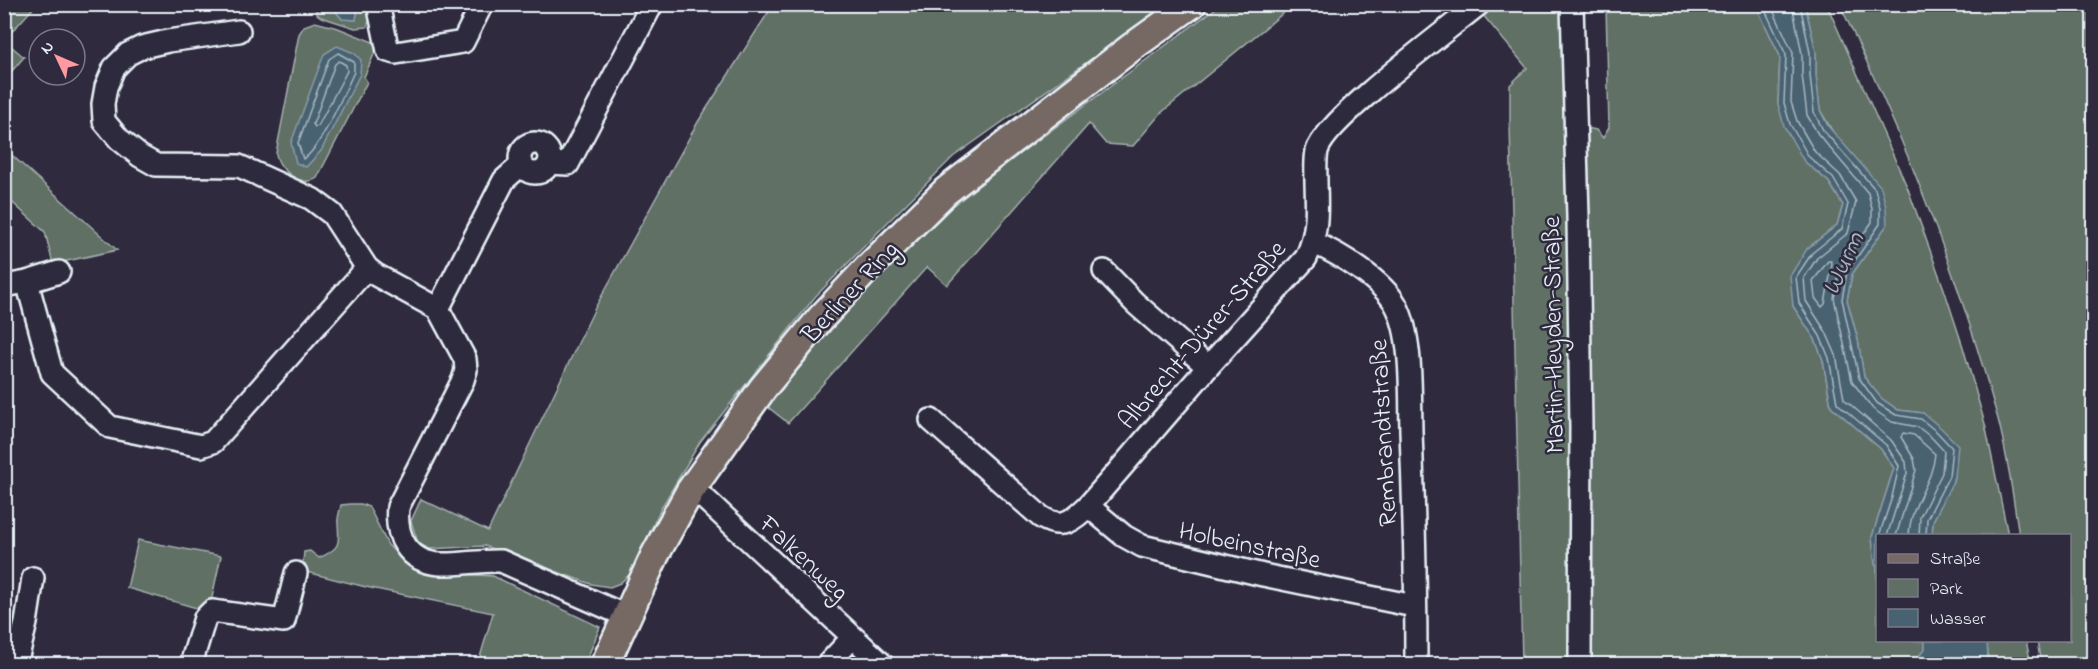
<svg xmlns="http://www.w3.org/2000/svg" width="2098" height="669" viewBox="0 0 2098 669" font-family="'Indie Flower',sans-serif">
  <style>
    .green { fill: #606f65; stroke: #a4b0ae; stroke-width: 1.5 }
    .water { fill: #496271; stroke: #899ba7; stroke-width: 1.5 }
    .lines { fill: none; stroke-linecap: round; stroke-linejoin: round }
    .shore { stroke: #a8b8c2; stroke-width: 1.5 }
    .minor-casing { stroke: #e8f1f8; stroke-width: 26 }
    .major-casing { stroke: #e8f1f8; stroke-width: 32 }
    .minor { stroke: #2f2a3d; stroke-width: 21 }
    .major { stroke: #766964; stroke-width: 27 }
    .labels { text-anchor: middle; stroke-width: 5; stroke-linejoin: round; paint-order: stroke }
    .street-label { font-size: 26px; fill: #e8f1f8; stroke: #2f2a3d }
    .water-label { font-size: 27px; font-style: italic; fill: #a8b8c2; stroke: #2f2a3d }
  </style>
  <rect width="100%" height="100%" fill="#2f2a3d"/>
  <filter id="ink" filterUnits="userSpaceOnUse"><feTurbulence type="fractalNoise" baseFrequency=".0167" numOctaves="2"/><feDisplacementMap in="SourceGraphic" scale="12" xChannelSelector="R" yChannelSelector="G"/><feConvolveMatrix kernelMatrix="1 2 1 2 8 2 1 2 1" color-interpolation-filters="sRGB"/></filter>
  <g filter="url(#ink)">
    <g class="green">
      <polygon points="5,4 36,5 5,39 4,5"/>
      <polygon points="314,5 331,5 342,19 356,20 358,5 371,5 372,12 367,27 355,28 321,17 317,14"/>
      <polygon points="773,5 1167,5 953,157 883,227 815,297 700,442 661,508 630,574 620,583 610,587 591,584 485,546 429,549 418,543 411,521 421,499 488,531 595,308 698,122"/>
      <polygon points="1220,5 1293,5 1161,113 1133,146 1106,144 1089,124 947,285 927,267 788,423 768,407 830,326 944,213 1018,155"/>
      <polygon points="1494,5 1560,5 1575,432 1572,664 1522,664 1510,123 1510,85 1527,68 1482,14"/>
      <path d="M 1606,5 L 1759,5 L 1760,14 L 1780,56 L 1778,104 L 1804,161 L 1829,182 L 1843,205 L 1837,225 L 1807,249 L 1793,306 L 1815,339 L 1823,360 L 1831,406 L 1881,449 L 1894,468 L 1872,537 L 1875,564 L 1877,567 L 1878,640 L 1925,641 L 1925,649 L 1913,663 C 1896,666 1874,659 1860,664 L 1590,664 L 1582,127 L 1596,130 L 1603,138 L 1609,128 Z"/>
      <polygon points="1805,5 1827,5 1908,189 1944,289 1963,347 1985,424 2008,535 1932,535 1933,521 1955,477 1923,413 1898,410 1881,398 1864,377 1858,340 1847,300 1852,274 1887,225 1820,110 1816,75 1816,52"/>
      <path d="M 1840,5 L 2093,5 L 2093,664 L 2041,664 L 2037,641 L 2070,640 L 2070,536 L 2019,535 C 2013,497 2008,457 1998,419 C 1959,277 1904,137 1840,5 Z"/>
      <path d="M 315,22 L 338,28 L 373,42 L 376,50 L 364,77 L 367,82 L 317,178 C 302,189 277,169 276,153 L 299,34 L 304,26 Z"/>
      <polygon points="5,41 24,57 5,79"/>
      <polygon points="5,149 117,250 53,264 45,232 5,196"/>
      <path d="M 351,504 L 361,504 L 369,507 L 388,545 L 408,565 L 440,573 L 493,576 L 600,627 L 585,664 L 478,664 L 493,613 L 366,587 L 302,571 L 304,552 L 310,551 L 319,558 C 339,549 340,545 338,524 C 337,518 340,511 341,505 Z"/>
      <polygon points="138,540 221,556 211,602 200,609 127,588"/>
      <polygon points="1987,641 2026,641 2031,664 1982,664 1988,659"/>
    </g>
    <g class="water">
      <polygon points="331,5 358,5 356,20 342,19"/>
      <polygon points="1759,5 1805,5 1816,52 1816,75 1820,110 1828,126 1881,187 1886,207 1887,225 1852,274 1847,300 1858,340 1864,377 1881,398 1898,410 1923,413 1941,428 1958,445 1955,477 1933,521 1932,535 1878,536 1877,567 1875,564 1872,537 1894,468 1881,449 1831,406 1823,360 1815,339 1793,306 1790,276 1807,249 1837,225 1843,205 1829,182 1804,161 1784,126 1778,104 1780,56 1760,14"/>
      <polygon points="337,46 354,53 361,60 360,74 321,151 306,167 296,163 291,143 324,54"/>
      <polygon points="1925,641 1987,641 1988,659 1982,664 1905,664 1913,663 1925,649"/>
    </g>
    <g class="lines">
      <g class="shore">
        <polyline points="1765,4 1766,12 1786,55 1784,103 1790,124 1809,157 1833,178 1848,204 1842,229 1812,253 1796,277 1799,303 1820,336 1829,358 1837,403 1886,445 1899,466 1892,497 1879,536"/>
        <polyline points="1773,4 1773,10 1793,53 1791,102 1797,121 1815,152 1840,175 1856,202 1848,233 1817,258 1804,278 1806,301 1826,332 1836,355 1844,399 1891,440 1906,462 1907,473 1887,536"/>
        <polyline points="1792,4 1802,54 1802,75 1807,115 1818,134 1868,193 1872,209 1872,222 1840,268 1834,298 1852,381 1873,409 1892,422 1918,427 1932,438 1944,451 1942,473 1920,517 1919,536"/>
        <polyline points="1800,4 1810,53 1810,75 1814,112 1823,130 1875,189 1880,208 1880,224 1847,272 1842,299 1859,378 1877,403 1896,415 1921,419 1937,432 1952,448 1949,476 1927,519 1926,536"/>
        <path d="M 338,53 L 354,62 L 354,72 C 345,91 319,152 303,159 L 298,143 L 329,59 Z"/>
        <polygon points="339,61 346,65 347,71 318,126 315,127 313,124 335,64"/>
        <polygon points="1828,261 1831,261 1832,264 1825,304 1822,307 1815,298 1813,281"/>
        <path d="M 1896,536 L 1916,470 L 1914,459 L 1901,437 L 1903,433 L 1914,435 L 1935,454 C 1932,486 1910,502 1909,536"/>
      </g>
      <defs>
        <g id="minor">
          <polyline points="378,4 388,51 396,53 463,42 482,4"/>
          <polyline points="1572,4 1578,217 1581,427 1580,664"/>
          <path d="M 239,31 L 168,41 L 142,47 L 128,54 L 114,68 L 106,87 L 103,104 L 104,121 L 119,139 L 140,156 L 156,165 L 239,166 L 312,199 L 332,214 L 367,268 L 376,275 L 438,309 L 465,359 L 466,370 L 463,380 L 398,507 C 395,536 407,562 440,564 C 459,565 481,560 501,561 L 626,616"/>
          <circle cx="535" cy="158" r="15"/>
          <polyline points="549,163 568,164 652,4"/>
          <path d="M 1314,243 C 1340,254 1382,280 1396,305 C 1413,337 1410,395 1411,431 C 1414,509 1416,587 1416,664"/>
          <polyline points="1104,271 1135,303 1208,367"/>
          <polyline points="27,282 52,373 110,427 201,446 213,442 367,268"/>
          <polyline points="4,286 27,282 59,272"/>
          <polyline points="438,309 504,180 521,165"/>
          <path d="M 931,420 L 1041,517 C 1062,530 1072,521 1088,506 L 1208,367 L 1306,258 C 1318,233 1317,211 1316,183 C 1316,172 1315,161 1317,151 C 1325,120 1449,29 1479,4"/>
          <polyline points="690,491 705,499 882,664"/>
          <polyline points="1088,506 1124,536 1142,546 1263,575 1414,606"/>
          <polyline points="16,664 26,623 33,578"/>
          <polyline points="191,664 205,618 212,611 284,621 296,573"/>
          <polyline points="828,664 852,638"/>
        </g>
        <polyline id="major" points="605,664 655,555 690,491 763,388 820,319 868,268 946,191 1132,47 1192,4"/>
      </defs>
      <use href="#minor" class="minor-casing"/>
      <use href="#major" class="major-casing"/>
      <use href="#minor" class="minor"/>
      <use href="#major" class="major"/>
    </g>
  </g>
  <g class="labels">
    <g class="street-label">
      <text transform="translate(849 291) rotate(-47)" y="9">Berliner Ring</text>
      <text transform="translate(1201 334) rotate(-49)" y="9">Albrecht-Dürer-Straße</text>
      <text transform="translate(1552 335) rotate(-91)" y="9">Martin-Heyden-Straße</text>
      <text transform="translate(1382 433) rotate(-93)" y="9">Rembrandtstraße</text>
      <text transform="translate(1250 544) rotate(12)" y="9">Holbeinstraße</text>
      <text transform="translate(805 557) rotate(43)" y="9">Falkenweg</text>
    </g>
    <g class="water-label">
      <text transform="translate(1842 263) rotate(-65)" y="9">Wurm</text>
    </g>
  </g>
  <rect width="2098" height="669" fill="none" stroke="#2f2a3d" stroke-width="24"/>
  <rect x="12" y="12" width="2074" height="645" fill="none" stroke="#e8f1f8" stroke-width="2" filter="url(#ink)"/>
  <rect x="1876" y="534" width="195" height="108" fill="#2f2a3d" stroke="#797a88" stroke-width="1.5"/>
  <rect x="1888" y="554" width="30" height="9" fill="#766964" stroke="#797a88" stroke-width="1.5"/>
  <text x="1930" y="564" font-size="18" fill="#e8f1f8">Straße</text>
  <rect x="1888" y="579" width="30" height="18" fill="#606f65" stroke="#797a88" stroke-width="1.5"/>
  <text x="1930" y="594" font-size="18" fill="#e8f1f8">Park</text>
  <rect x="1888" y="609" width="30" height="18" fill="#496271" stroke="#797a88" stroke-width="1.5"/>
  <text x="1930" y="624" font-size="18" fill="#e8f1f8">Wasser</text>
  <g transform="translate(57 57) rotate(314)"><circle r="28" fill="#2f2a3d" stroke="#797a88" stroke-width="1.5"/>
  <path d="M0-4.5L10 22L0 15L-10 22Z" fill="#ff9aa2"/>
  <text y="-9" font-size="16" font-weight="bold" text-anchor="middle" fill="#e8f1f8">N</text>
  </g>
</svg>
